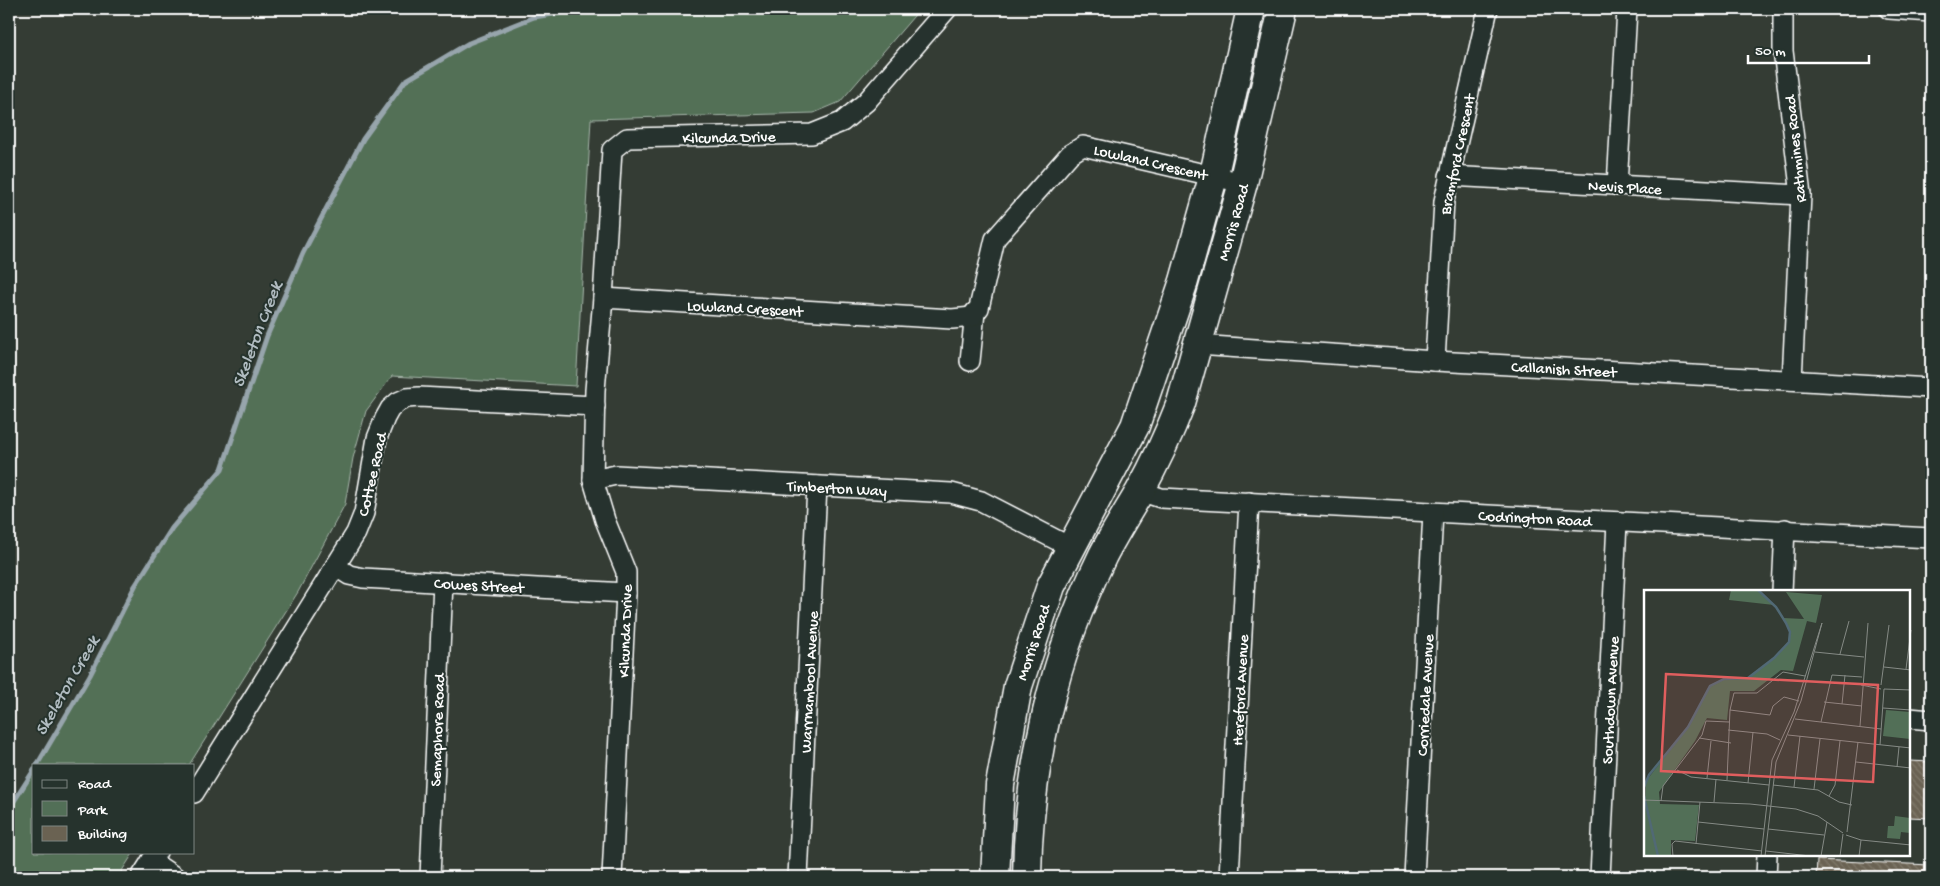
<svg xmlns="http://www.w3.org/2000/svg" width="1940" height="886" viewBox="0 0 1940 886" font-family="'Gochi Hand',sans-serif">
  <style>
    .green { fill: #526f57; stroke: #a8b7ab }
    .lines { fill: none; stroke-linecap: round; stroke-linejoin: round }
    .stream { stroke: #97a5ac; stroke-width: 5 }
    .building { fill: url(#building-back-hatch); stroke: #fff }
    .street-casing { stroke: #fff; stroke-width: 22 }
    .secondary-casing { stroke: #fff; stroke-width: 31 }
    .street { stroke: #26332d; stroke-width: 19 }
    .secondary { stroke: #26332d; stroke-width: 28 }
    .labels { text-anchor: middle; stroke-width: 4; stroke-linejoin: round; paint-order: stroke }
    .street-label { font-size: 16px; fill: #fff; stroke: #26332d }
    .water-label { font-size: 18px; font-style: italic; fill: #b1bcc1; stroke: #26332d }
    .inset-river { fill: none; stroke: #516975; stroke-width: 2.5 }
    .inset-road { fill: none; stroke: #858a85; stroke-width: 1 }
    .view { fill: #e05e5e; fill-opacity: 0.15; stroke: #e05e5e; stroke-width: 2.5 }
    .inset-edge { fill: none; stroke: #fff; stroke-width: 2.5 }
  </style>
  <defs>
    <pattern id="building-back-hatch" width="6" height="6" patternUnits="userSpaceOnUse" patternTransform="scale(1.25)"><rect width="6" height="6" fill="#6a6252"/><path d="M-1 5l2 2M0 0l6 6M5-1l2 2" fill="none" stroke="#807a6c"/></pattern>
  </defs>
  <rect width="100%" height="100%" fill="#343c34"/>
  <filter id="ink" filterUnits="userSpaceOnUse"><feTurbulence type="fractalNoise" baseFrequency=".02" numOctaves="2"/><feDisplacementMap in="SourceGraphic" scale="10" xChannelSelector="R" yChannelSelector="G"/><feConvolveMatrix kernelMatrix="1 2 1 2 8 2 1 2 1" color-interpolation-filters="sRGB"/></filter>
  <g filter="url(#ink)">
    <g class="green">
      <polygon points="585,9 920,9 840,102 814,113 591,119 576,386 392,376 366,411 353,458 345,504 298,592 189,765 37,765 90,675 135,586 172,528 222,469 267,336 303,253 363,139 405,81 469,43 534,17"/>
      <polygon points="34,770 34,852 134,852 118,877 9,877 9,809"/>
    </g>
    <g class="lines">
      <g class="stream">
        <polyline points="37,765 90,675 135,586 172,528 222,469 267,336 303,253 363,139 405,81 469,43 534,17 585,9"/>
        <polyline points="9,809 34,770"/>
      </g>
    </g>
    <g class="building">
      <polygon points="1909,761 1931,762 1931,818 1909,817"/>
      <polygon points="1817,860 1931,865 1931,877 1816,877"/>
    </g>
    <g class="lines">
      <defs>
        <g id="street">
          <polyline points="1783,9 1783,51 1801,195 1792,380"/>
          <polyline points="1889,9 1931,12"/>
          <polyline points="1449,176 1801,195"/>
          <polyline points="1617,186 1627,9"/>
          <polyline points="603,298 612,150 627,138 812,134 842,122 866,102 947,9"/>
          <polyline points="1197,345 1435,361 1931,388"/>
          <polyline points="970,361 975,312"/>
          <polyline points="1435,361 1444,201 1488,9"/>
          <polyline points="593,480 616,475 951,493 981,501 1070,547"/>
          <polyline points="1140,491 1161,498 1931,538"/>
          <polyline points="335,566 349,575 363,578 626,593"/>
          <polyline points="1782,591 1785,529"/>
          <polyline points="1909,718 1931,720"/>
          <polyline points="194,793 356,533 364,513 377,438 385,418 390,409 398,402 407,398 419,397 595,406"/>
          <polyline points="151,861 175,877"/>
          <polyline points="141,877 157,852"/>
          <polyline points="430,877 443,582"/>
          <polyline points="612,877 626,593 626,572 605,520 593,480 595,390 603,298 952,319 972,317 979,308 995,239 1070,154 1083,146 1243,183"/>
          <polyline points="798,877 817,486"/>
          <polyline points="1229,877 1249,502"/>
          <polyline points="1414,877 1433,512"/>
          <polyline points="1600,877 1617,522"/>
          <polyline points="1766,877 1767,855"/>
        </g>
        <g id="secondary">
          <polyline points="995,877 1000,785 1018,686 1051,586 1135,426 1184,281 1214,174 1251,9"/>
          <path d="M 1027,877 C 1028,766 1054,655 1103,555 C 1114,534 1127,513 1139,493 C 1155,464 1169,434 1181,403 L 1243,183 L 1283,9"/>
        </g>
      </defs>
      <use href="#street" class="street-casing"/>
      <use href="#secondary" class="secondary-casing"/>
      <use href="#street" class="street"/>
      <use href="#secondary" class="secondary"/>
    </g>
  </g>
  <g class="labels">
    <g class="street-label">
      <text transform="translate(729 136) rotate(-1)" y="6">Kilcunda Drive</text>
      <text transform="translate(1794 149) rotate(-96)" y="6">Rathmines Road</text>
      <text transform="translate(1456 154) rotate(-78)" y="6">Bramford Crescent</text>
      <text transform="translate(1151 161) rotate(13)" y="6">Lowland Crescent</text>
      <text transform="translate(1625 186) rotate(3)" y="6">Nevis Place</text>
      <text transform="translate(1232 222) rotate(-74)" y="6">Morris Road</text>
      <text transform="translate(745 307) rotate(3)" y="6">Lowland Crescent</text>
      <text transform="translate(1564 368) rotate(3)" y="6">Callanish Street</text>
      <text transform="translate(371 474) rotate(-77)" y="6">Cottee Road</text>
      <text transform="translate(837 487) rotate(3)" y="6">Timberton Way</text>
      <text transform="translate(1535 517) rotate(3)" y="6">Codrington Road</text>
      <text transform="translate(479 584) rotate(3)" y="6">Cowes Street</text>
      <text transform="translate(624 631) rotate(-88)" y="6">Kilcunda Drive</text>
      <text transform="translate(1032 642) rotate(-72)" y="6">Morris Road</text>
      <text transform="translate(808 682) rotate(-87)" y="6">Warrnambool Avenue</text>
      <text transform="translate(1239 690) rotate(-87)" y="6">Hereford Avenue</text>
      <text transform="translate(1424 695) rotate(-87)" y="6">Corriedale Avenue</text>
      <text transform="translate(1609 700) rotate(-87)" y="6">Southdown Avenue</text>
      <text transform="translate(436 730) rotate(-88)" y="6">Semaphore Road</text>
    </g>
    <g class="water-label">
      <text transform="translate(256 334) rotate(-69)" y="6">Skeleton Creek</text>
      <text transform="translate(66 685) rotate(-60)" y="6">Skeleton Creek</text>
    </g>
  </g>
  <g transform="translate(1644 590)">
    <rect width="266" height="266" fill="#343c34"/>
    <path d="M 87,0 L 114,0 L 130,15 L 85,10 ZM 142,2 L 178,5 L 172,33 L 163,31 L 149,81 L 137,80 L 110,101 L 86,101 L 83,130 L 63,128 L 51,151 L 15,202 L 16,214 L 55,215 L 51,251 L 27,250 L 27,266 L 0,266 L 2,191 L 44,137 L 66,96 L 80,89 L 104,88 L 131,68 L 145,52 L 146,42 L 139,28 L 160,29 ZM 242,120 L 266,122 L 266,149 L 239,146 ZM 251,226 L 266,228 L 266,243 L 257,242 L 256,249 L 243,248 L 244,236 L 250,236 Z" fill="#526f57"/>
    <path class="inset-river" d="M 0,197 L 5,185 L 44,137 L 66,96 L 80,89 L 104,88 L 130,68 L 145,52 L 146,42 L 142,33 L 132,17 L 114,0M 0,206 L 14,266"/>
    <path class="inset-road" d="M 171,62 L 220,67M 196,64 L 205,31M 240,77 L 267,80M 262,79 L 267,40M 217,95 L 237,99M 237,95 L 245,35M 240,99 L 267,100M 180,112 L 218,116M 198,114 L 201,85M 239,118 L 267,120M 86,120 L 90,103 L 113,103 L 139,82 L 161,86M 151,129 L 237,139M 177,132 L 188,85 L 218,87M 216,136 L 224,33M 84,140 L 123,144 L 136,150M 144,145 L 267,158M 55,148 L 87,153M 236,155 L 240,99M 212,172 L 267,178M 253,177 L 255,157M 33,180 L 47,187 L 125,195M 63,188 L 67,151M 83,190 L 86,120 L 126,125 L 129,116 L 140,107 L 155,111M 104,193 L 109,142M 129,195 L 174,200 L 195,212 L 208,215M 150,197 L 156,146M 170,199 L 176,149M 185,206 L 191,195 L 196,151M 0,210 L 106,214 L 152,219 L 174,226 L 199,243M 17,211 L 19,196 L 58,145 L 62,131 L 85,132M 70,212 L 72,189M 54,232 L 120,239M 124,239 L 180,245M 203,242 L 214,152M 202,245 L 217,250 L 267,255M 52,254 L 56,212M 122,261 L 166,266M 29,266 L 28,254 L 31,251 L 118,261M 117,266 L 128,170 L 150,122 L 178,33 L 157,111 L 132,172 L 121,266M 177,266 L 183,232M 196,266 L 199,244M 215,266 L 217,250"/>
    <path class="view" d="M 22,84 L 234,95 L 229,192 L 17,181 Z"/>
    <rect width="266" height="266" class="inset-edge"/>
  </g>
  <rect width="1940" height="886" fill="none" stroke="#26332d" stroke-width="30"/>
  <rect x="15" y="15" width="1910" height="856" fill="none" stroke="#fff" stroke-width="2" filter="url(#ink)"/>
  <rect x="32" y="764" width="162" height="90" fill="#26332d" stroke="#7d8581"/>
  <rect x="42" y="780" width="25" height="8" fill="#26332d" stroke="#7d8581"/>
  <text x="78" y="788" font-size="15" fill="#ffffff">Road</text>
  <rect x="42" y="801" width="25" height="15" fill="#526f57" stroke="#7d8581"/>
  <text x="78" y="814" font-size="15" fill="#ffffff">Park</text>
  <rect x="42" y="826" width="25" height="15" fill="#6a6252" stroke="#7d8581"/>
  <text x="78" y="838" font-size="15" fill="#ffffff">Building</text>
  <path d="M1748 55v8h121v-8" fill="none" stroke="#ffffff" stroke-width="2.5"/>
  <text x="1755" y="55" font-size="15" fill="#ffffff" stroke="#26332d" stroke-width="4" paint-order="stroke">50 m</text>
</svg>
